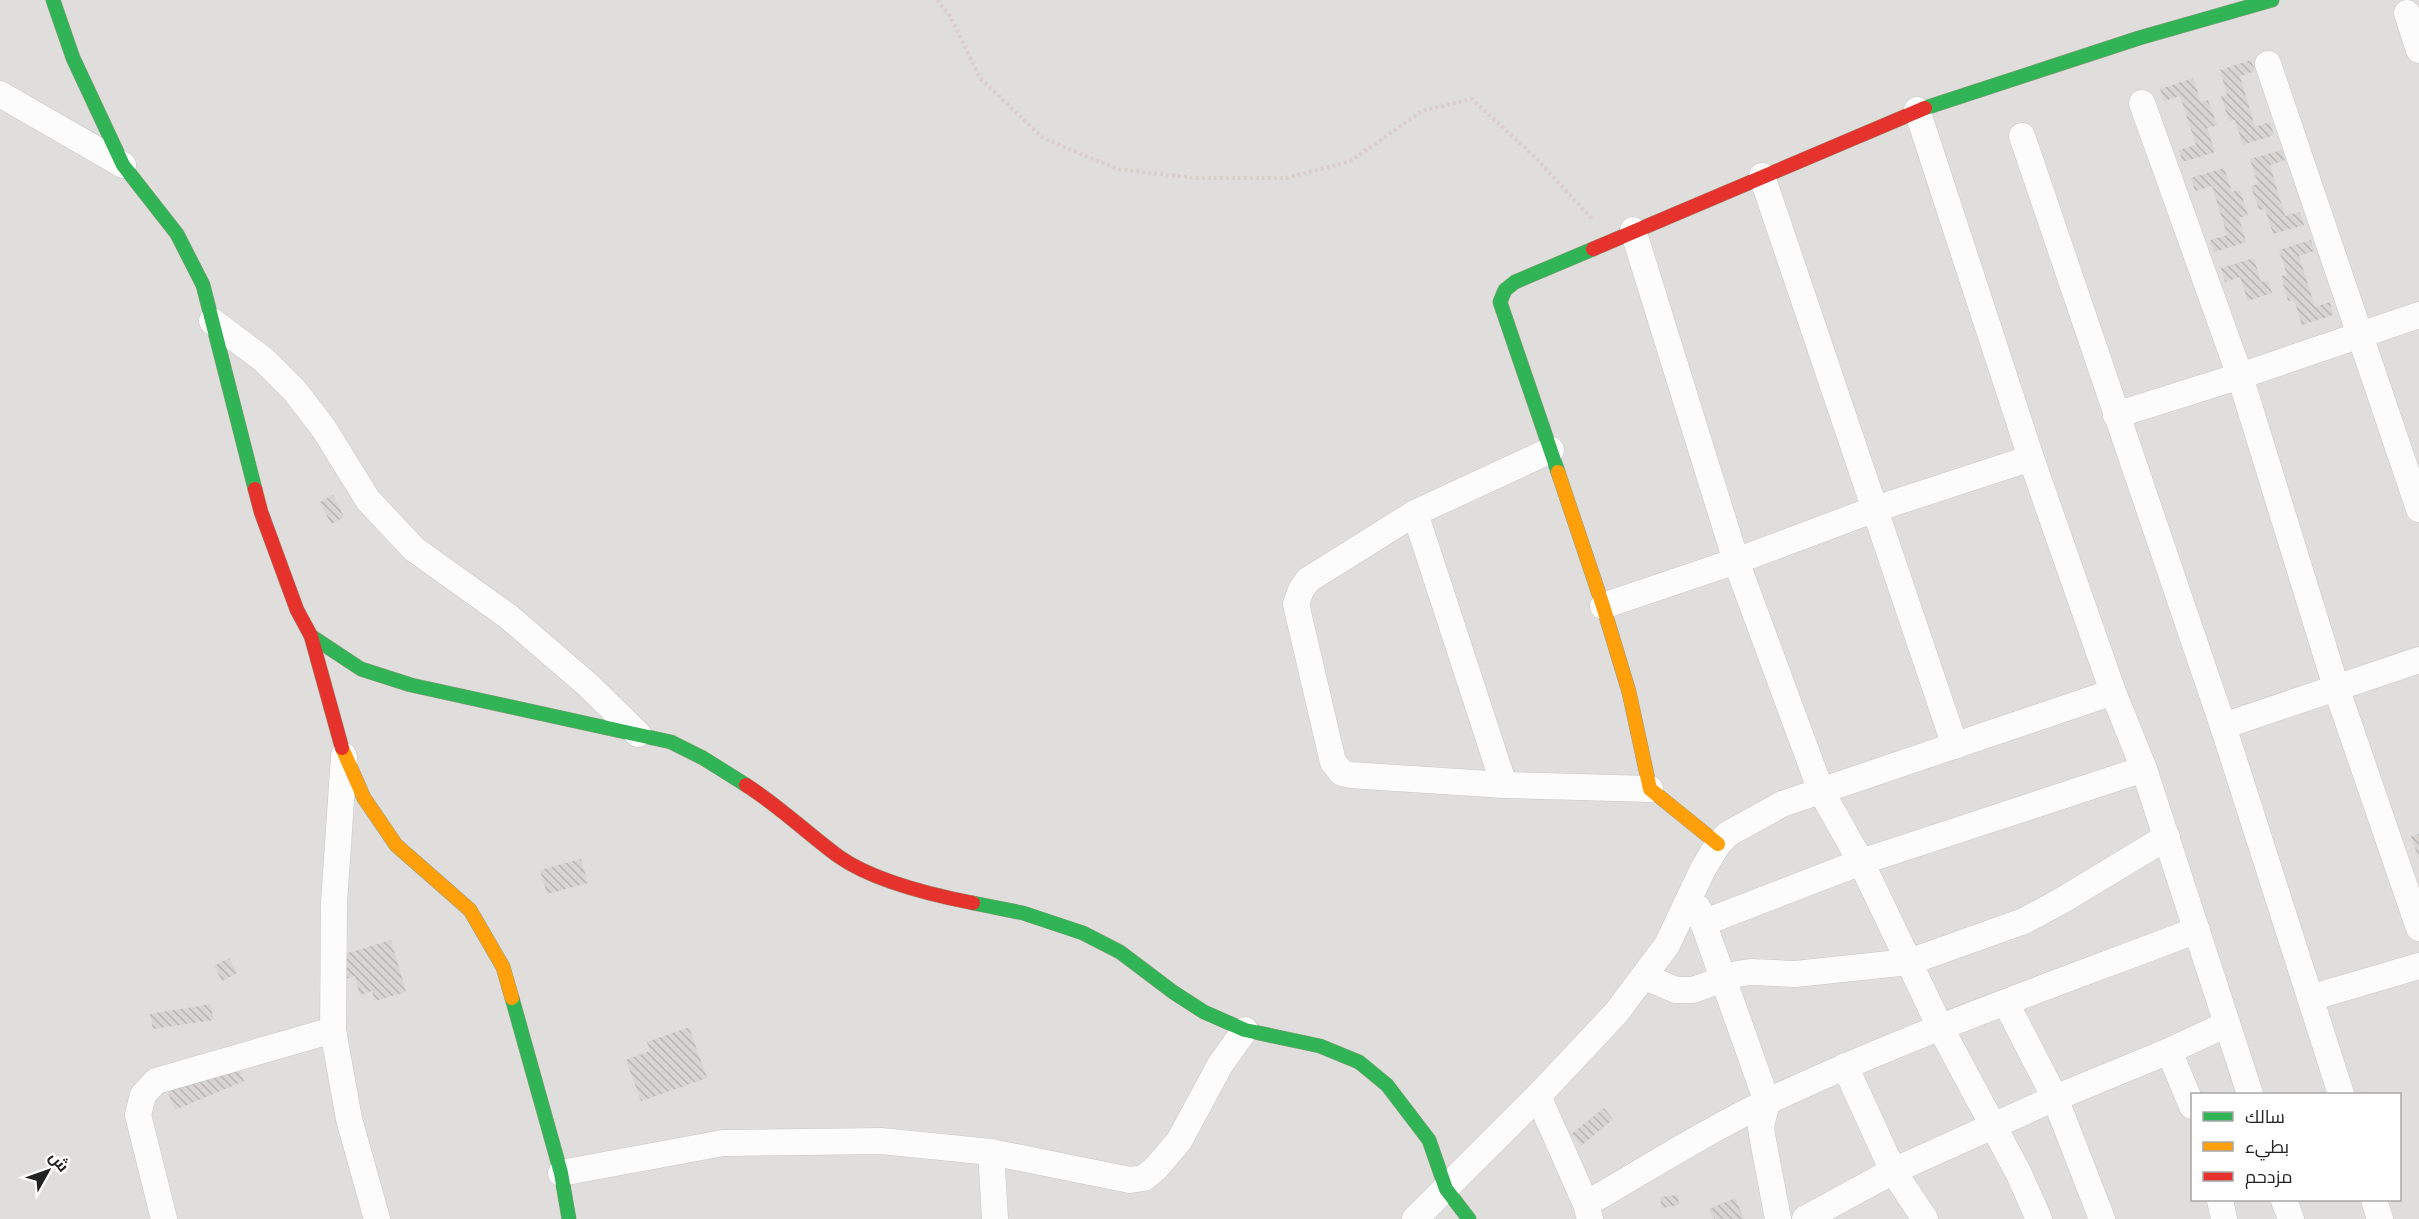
<svg xmlns="http://www.w3.org/2000/svg" width="2419" height="1219" viewBox="0 0 2419 1219" font-family="Raleway,Cairo,sans-serif">
  <style>
    .residential { fill: #dfdedc; fill-rule: evenodd }
    .building { fill: url(#building-back-hatch) }
    .lines { fill: none; stroke-linecap: round; stroke-linejoin: round }
    .street-casing { stroke: #c9c8c7; stroke-width: 27 }
    .fast-casing { stroke: #999a82; stroke-width: 15 }
    .slow-casing { stroke: #999a82; stroke-width: 15 }
    .jam-casing { stroke: #999a82; stroke-width: 15 }
    .path { stroke: #dccecd; stroke-width: 4; stroke-dasharray: 3 3; stroke-linecap: butt }
    .street { stroke: #fdfcfc; stroke-width: 26 }
    .fast { stroke: #30b455; stroke-width: 14 }
    .slow { stroke: #ff9f0a; stroke-width: 14 }
    .jam { stroke: #e5322d; stroke-width: 14 }
  </style>
  <defs>
    <pattern id="building-back-hatch" width="6" height="6" patternUnits="userSpaceOnUse" patternTransform="scale(1.5)"><rect width="6" height="6" fill="#d7d4d2"/><path d="M-1 5l2 2M0 0l6 6M5-1l2 2" fill="none" stroke="#b8b6b4"/></pattern>
  </defs>
  <rect width="100%" height="100%" fill="#f0eeeb"/>
  <path class="residential" d="M 0,0 L 2419,0 L 2419,1219 L 0,1219 ZM 2192,1094 L 2400,1094 L 2400,1200 L 2192,1200 Z"/>
  <g class="building">
    <polygon points="2251,60 2255,71 2240,76 2255,127 2270,122 2274,135 2243,145 2235,120 2229,121 2221,96 2227,95 2220,70"/>
    <polygon points="2193,78 2201,102 2208,100 2217,125 2207,128 2215,152 2183,162 2179,150 2196,145 2180,96 2164,101 2160,89"/>
    <polygon points="2282,150 2285,160 2270,165 2285,216 2300,212 2304,225 2273,234 2265,209 2259,210 2251,186 2258,184 2250,159"/>
    <polygon points="2224,168 2232,192 2240,190 2248,215 2239,218 2246,242 2214,252 2210,240 2227,235 2212,186 2195,191 2191,178"/>
    <polygon points="2311,240 2314,251 2299,256 2315,307 2330,302 2333,315 2302,325 2294,300 2288,301 2281,276 2287,275 2279,250"/>
    <polygon points="2254,258 2261,282 2268,280 2272,293 2248,301 2240,277 2225,282 2221,268"/>
    <polygon points="333,495 344,517 331,524 320,502"/>
    <polygon points="2419,834 2419,859 2411,836"/>
    <polygon points="581,859 588,883 547,894 540,870"/>
    <polygon points="391,940 406,992 375,1001 372,991 360,995 355,976 342,980 335,957"/>
    <polygon points="229,958 237,973 222,981 214,966"/>
    <polygon points="211,1004 213,1020 153,1029 150,1014"/>
    <polygon points="689,1027 707,1078 641,1101 626,1060 650,1051 647,1042"/>
    <polygon points="233,1056 244,1081 175,1110 165,1085"/>
    <polygon points="1604,1108 1613,1119 1581,1146 1571,1134"/>
    <polygon points="1678,1195 1679,1205 1662,1208 1660,1197"/>
    <polygon points="1735,1198 1744,1219 1714,1219 1709,1209"/>
  </g>
  <g class="lines">
    <defs>
      <g id="street">
        <polyline points="2407,13 2419,50"/>
        <polyline points="2268,64 2419,509"/>
        <polyline points="0,94 123,165"/>
        <polyline points="2142,103 2240,376 2336,687 2419,928"/>
        <polyline points="1917,110 2031,458 2113,692 2144,769 2250,1094"/>
        <polyline points="2022,136 2223,726 2341,1094"/>
        <polyline points="1762,176 1955,746"/>
        <polyline points="1633,230 1736,561 1821,791 1861,862 1940,1027 2018,1172 2039,1219"/>
        <polyline points="212,321 264,360 295,391 324,429 368,500 414,549 509,617 588,685 638,734"/>
        <polyline points="2116,415 2240,376 2419,315"/>
        <polyline points="1551,450 1415,513 1308,580 1301,590 1296,604 1333,762 1342,773 1350,775 1504,785 1650,789"/>
        <polyline points="1415,513 1504,785"/>
        <polyline points="1603,606 1736,561 1875,509 2031,458"/>
        <polyline points="2223,726 2419,660"/>
        <polyline points="344,756 334,903 333,1030 349,1119 377,1219"/>
        <polyline points="1698,908 1767,1102 1761,1126 1762,1135 1778,1219"/>
        <polyline points="1703,923 1861,862 2144,769"/>
        <polyline points="1645,977 1676,990 1693,990 1737,974 1751,972 1795,974 1909,962 2024,921 2061,901 2167,837"/>
        <polyline points="2310,998 2419,966"/>
        <polyline points="2006,1003 2055,1098 2102,1219"/>
        <polyline points="2169,1051 2192,1106"/>
        <polyline points="1845,1066 1893,1171 1925,1219"/>
        <polyline points="1538,1096 1586,1204 1590,1219"/>
        <polyline points="991,1152 995,1219"/>
        <polyline points="561,1173 723,1143 881,1141 991,1152 1130,1180 1144,1178 1156,1168 1179,1141 1220,1065 1245,1030"/>
        <polyline points="2220,1200 2224,1219"/>
        <polyline points="2284,1200 2291,1219"/>
        <polyline points="2374,1200 2380,1219"/>
        <path d="M 1586,1204 C 1647,1169 1706,1131 1769,1101 C 1908,1035 2053,985 2197,930"/>
        <polyline points="164,1219 138,1115 143,1095 156,1081 333,1030"/>
        <polyline points="1415,1219 1538,1096 1616,1013 1667,945 1703,869 1718,844 1728,834 1782,804 2113,692"/>
        <polyline points="1805,1219 1893,1171 2055,1098 2169,1051 2227,1024"/>
      </g>
      <g id="fast">
        <polyline points="53,0 73,58 123,165 177,234 203,285 255,489"/>
        <polyline points="1925,108 2139,38 2272,0"/>
        <polyline points="1558,472 1500,302 1505,290 1515,282 1593,249"/>
        <polyline points="311,636 361,669 411,685 671,742 703,758 746,785"/>
        <polyline points="973,903 1023,913 1083,933 1120,952 1173,992 1204,1012 1245,1030 1320,1046 1359,1062 1387,1085 1429,1140 1446,1189 1469,1219"/>
        <polyline points="512,998 561,1173 569,1219"/>
      </g>
      <g id="slow">
        <polyline points="1558,472 1603,606 1629,692 1650,789 1718,844"/>
        <polyline points="342,748 364,798 396,845 470,910 503,967 512,998"/>
      </g>
      <g id="jam">
        <polyline points="1593,249 1925,108"/>
        <polyline points="255,489 261,512 297,610 311,636 342,748"/>
        <path d="M 746,785 C 779,806 807,833 838,856 C 873,881 932,895 973,903"/>
      </g>
    </defs>
    <use href="#street" class="street-casing"/>
    <use href="#fast" class="fast-casing"/>
    <use href="#slow" class="slow-casing"/>
    <use href="#jam" class="jam-casing"/>
    <polyline class="path" points="937,0 950,16 980,78 1043,138 1117,169 1196,178 1286,178 1351,161 1422,111 1472,99 1534,156 1593,220"/>
    <use href="#street" class="street"/>
    <use href="#fast" class="fast"/>
    <use href="#slow" class="slow"/>
    <use href="#jam" class="jam"/>
  </g>
  <rect x="2191" y="1093" width="210" height="108" fill="#ffffff" stroke="#a7a7a7" stroke-width="1.5"/>
  <rect x="2203" y="1112" width="30" height="9" fill="#30b455" stroke="#a7a7a7" stroke-width="1.5"/>
  <text x="2245" y="1123" font-size="18" fill="#222222">سالك</text>
  <rect x="2203" y="1142" width="30" height="9" fill="#ff9f0a" stroke="#a7a7a7" stroke-width="1.5"/>
  <text x="2245" y="1153" font-size="18" fill="#222222">بطيء</text>
  <rect x="2203" y="1172" width="30" height="9" fill="#e5322d" stroke="#a7a7a7" stroke-width="1.5"/>
  <text x="2245" y="1183" font-size="18" fill="#222222">مزدحم</text>
  <g transform="translate(48 1171) rotate(50)" stroke="#ffffff" stroke-width="4.5" paint-order="stroke">
  <path d="M0-4.5L10 22L0 15L-10 22Z" fill="#222222"/>
  <text y="-9" font-size="16" font-weight="bold" text-anchor="middle" fill="#222222">ش</text>
  </g>
</svg>
